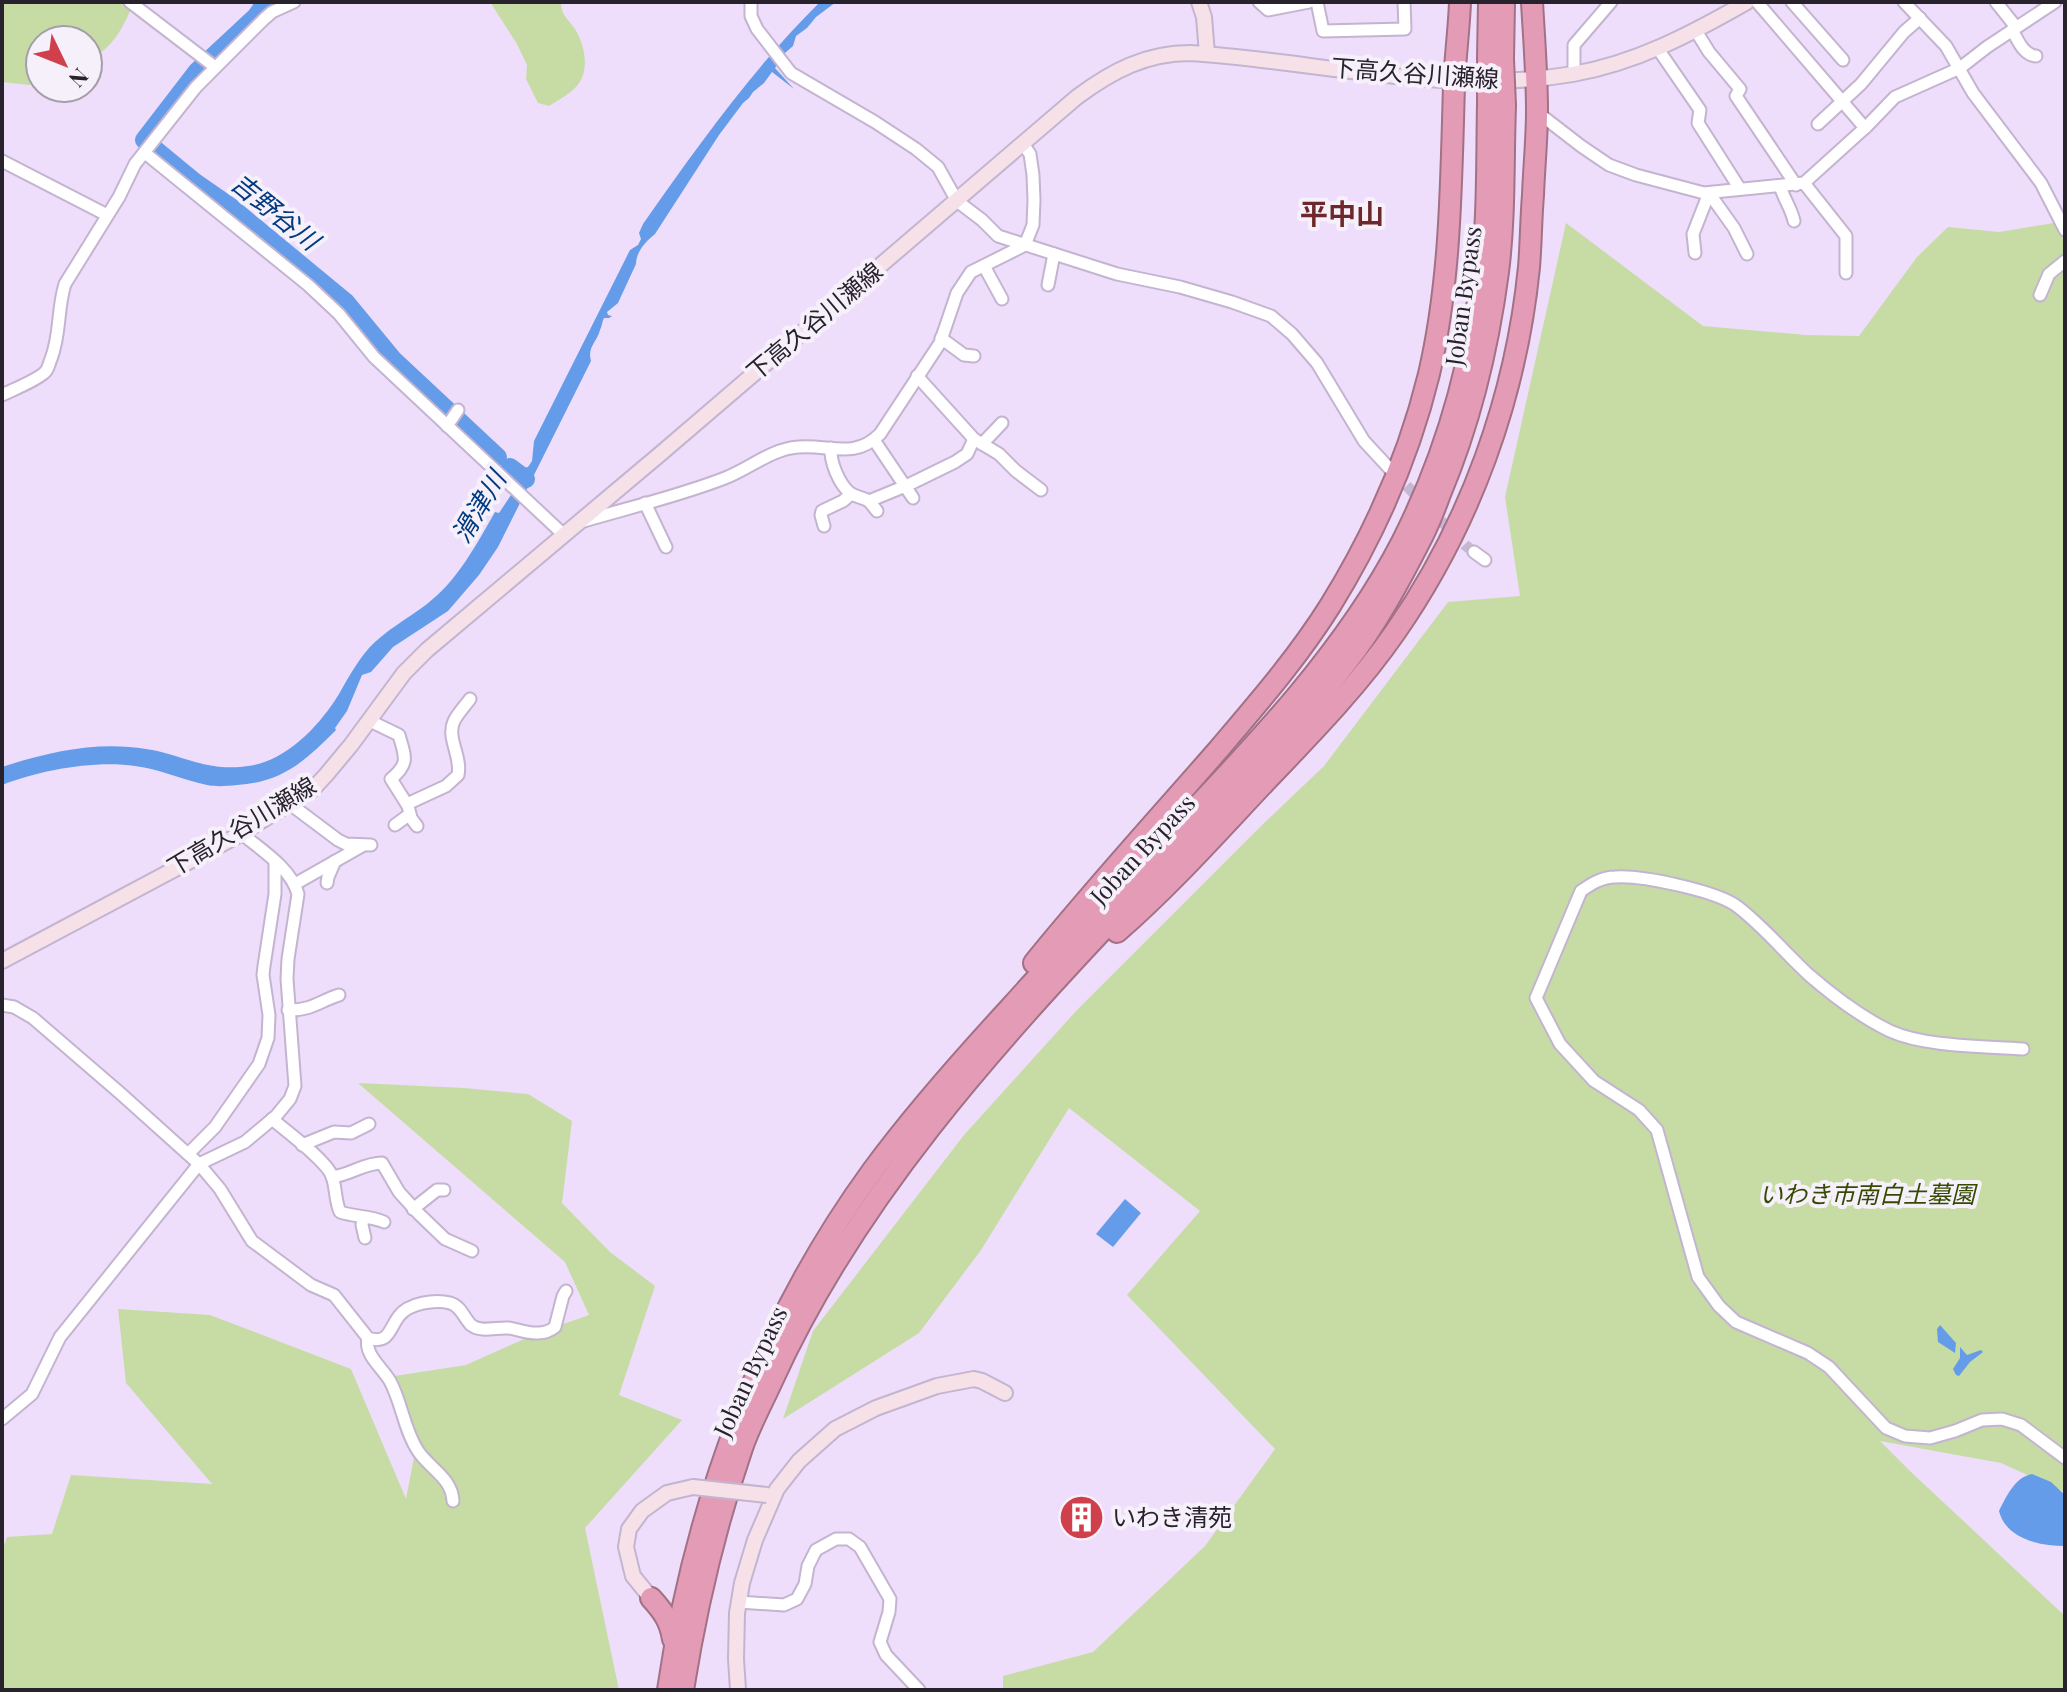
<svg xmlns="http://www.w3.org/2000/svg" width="2067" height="1692" viewBox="0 0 2067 1692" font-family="'Playfair Display','Noto Sans JP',serif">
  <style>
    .green { fill: #c6dca4 }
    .water { fill: #659ce9 }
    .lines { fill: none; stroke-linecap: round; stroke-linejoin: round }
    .river { stroke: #659ce9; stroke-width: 18 }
    .street-tunnel { stroke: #c6b8d2; stroke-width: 11; stroke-dasharray: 11 5.5; stroke-linecap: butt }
    .street-casing { stroke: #c3b4d0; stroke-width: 15 }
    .secondary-casing { stroke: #c3b4d0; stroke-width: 18 }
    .highway-casing { stroke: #a27186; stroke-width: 24 }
    .street { stroke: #fff; stroke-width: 11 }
    .secondary { stroke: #f7e1e9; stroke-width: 14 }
    .highway { stroke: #e49cb6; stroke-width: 20 }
    .secondary-bridge-casing { stroke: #c3b4d0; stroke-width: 18; stroke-linecap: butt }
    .highway-bridge-casing { stroke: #a27186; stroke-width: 24; stroke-linecap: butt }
    .secondary-bridge { stroke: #f7e1e9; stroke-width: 14 }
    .highway-bridge { stroke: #e49cb6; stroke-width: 20 }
    .labels { text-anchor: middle; stroke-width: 8; stroke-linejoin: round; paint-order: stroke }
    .street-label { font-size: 24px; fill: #28222d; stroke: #f6f0fb }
    .park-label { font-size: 24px; font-style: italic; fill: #364900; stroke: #f6f0fb }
    .poi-label { font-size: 24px; fill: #28222d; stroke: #f6f0fb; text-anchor: start }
    .water-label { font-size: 26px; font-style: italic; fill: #013b7f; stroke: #f6f0fb }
    .quarter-label { font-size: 28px; font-weight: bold; fill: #6e282b; stroke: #f6f0fb }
  </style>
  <rect width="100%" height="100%" fill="#eedefb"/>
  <g class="green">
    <path d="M 2,2 L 134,2 C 124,26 113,49 88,60 L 88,40 L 40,40 L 40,80 L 30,85 L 2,82 Z"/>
    <path d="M 490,2 L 561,2 C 562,17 567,17 575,29 C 585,45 591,73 575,88 C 568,95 558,100 549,106 L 538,103 L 526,79 L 527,65 L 517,44 Z"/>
    <polygon points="2065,218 2065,1492 2001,1463 1880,1441 1911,1472 2065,1616 2065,1690 1003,1690 1003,1676 1093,1652 1205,1546 1275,1449 1127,1295 1200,1211 1069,1108 981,1250 919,1333 783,1419 813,1331 964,1135 1076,1011 1259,828 1324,766 1448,602 1520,596 1505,497 1566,223 1703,326 1806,335 1859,336 1917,257 1948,227 1999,232 2060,222"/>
    <polygon points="358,1083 464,1088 528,1094 572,1121 562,1203 610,1252 655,1286 619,1395 682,1420 585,1528 619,1690 2,1690 2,1551 7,1537 52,1534 71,1475 212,1484 126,1383 118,1309 210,1315 351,1369 406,1499 416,1447 388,1377 466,1365 535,1334 589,1315 565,1262"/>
  </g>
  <g class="water">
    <path d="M 820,2 L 836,2 L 816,17 L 807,28 L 796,36 L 793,46 L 785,53 L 775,68 L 794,89 L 772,72 L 764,83 L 753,92 L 749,98 L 743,103 L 719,135 L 655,234 C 646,241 636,252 636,264 L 618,303 L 607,312 L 608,315 L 612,316 L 609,318 L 604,318 C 602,322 602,326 600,330 C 597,342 587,347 591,361 L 498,547 L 479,575 L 448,611 L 393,647 L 371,672 L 362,675 L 347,711 L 335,728 L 336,730 C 305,761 283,782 237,785 C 227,786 216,787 207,785 C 182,780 160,769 135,766 C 95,760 40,770 2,785 L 2,767 C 48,752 97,741 146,749 C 180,754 203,770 240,767 C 283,765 318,728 339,694 C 348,678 357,662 369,648 C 386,630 407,619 427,604 C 458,580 476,545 495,512 L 499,513 L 511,495 L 515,474 L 520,469 L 528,467 L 532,461 L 534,441 L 630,250 L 638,245 L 641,239 L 639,233 L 643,224 C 697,147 753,68 820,2 Z"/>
    <polygon points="1125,1199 1141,1213 1113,1247 1096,1234"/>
    <polygon points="1940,1325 1956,1343 1955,1353 1938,1342 1937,1329"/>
    <polygon points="1960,1347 1967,1355 1981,1350 1983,1352 1970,1362 1959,1376 1956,1375 1953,1369 1960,1358"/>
    <path d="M 2032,1474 L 2051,1482 L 2065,1495 L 2065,1546 C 2040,1546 2006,1539 1999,1511 C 2006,1497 2015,1477 2032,1474 Z"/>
  </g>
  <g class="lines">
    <g class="river">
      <polyline points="263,2 261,9 256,16 197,71 144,140 195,182 231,207 346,302 393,359 498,457"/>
      <polyline points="510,467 526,479"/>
    </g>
    <polyline class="street-tunnel" points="1395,474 1465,545 1474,552"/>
    <defs>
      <g id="street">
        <polyline points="130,2 215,67"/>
        <polyline points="751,2 751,16 757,29 791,73 875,122 916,149 938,167 957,201 982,220 998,236 1117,274 1180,287 1232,302 1271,316 1292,334 1317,363 1364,441 1389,468"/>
        <polyline points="1259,2 1268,10 1309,2"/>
        <polyline points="1317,2 1323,31 1405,29 1404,2"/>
        <polyline points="1757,2 1865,128"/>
        <polyline points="1792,2 1843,60"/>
        <polyline points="1904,2 1946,46 1973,93 2041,183 2065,230"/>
        <polyline points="1996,2 2016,27"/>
        <path d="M 2012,30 C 2018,40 2023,55 2036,56"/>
        <polyline points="1696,31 1709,52 1740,89 1736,96 1796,185"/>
        <polyline points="1658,49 1700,110 1698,123 1740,189"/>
        <polyline points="1574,74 1574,45 1611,2"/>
        <polyline points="1537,112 1581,146 1609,165 1636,175 1704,193 1804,183 1867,126 1895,97 1960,68 1987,47 2055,2"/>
        <polyline points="1818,124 1861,84 1904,32 1920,18"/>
        <polyline points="145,153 308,285 339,314 374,357 564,535"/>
        <polyline points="2,161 107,215"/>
        <polyline points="1804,183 1846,236 1846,273"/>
        <path d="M 1780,186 C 1784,199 1791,208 1794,221"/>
        <polyline points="1709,193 1734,228 1747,254"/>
        <polyline points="1695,253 1693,234 1709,193"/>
        <polyline points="984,266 1002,299"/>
        <polyline points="1048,285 1054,254"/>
        <polyline points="2040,295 2049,274 2065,261"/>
        <polyline points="941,338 964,355 974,356"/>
        <polyline points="917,376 974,439 999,454 1016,471 1041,490"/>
        <path d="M 2,395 C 12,390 40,379 46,371 C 49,367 49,363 51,359 C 61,333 57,309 65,284 L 119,197 L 135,164 L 196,87 L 264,19 L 272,12 L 294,2"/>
        <polyline points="447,426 458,410"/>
        <polyline points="874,440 913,498"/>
        <polyline points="982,444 1002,423"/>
        <path d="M 831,448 C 830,462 839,484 850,493 C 854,496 863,498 869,501 L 908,485 L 955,462 L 967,454 L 974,439"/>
        <polyline points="869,501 877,511"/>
        <polyline points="645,503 666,547"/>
        <path d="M 584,521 C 631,507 679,496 725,478 C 749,469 771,449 798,447 C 829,444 854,460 880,434 L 940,343 L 957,293 L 971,272 L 1025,245 L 1033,225 L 1034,200 L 1033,175 L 1030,154 L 1023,144"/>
        <polyline points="824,526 821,515 822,511 843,501 851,494"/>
        <polyline points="1474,552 1485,560"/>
        <path d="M 368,720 L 399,735 C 405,757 410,763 391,779 L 408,806 L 411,818 L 417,826"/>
        <polyline points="290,804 338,840 346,844 371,845"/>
        <path d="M 407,804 L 446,786 L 458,775 C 462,756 446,738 454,721 C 458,713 465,706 470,699"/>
        <polyline points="395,825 410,814"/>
        <polyline points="327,883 328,877 335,861"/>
        <polyline points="295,884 362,846"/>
        <path d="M 2,1005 L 14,1007 L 33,1018 L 120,1093 L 199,1164 L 220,1189 L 252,1241 L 311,1285 L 334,1295 L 368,1338 C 389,1345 389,1329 399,1316 C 409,1303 435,1299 450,1303 C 461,1306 464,1318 471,1325 C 481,1333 497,1327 508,1328 C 518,1329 528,1334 538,1333 C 545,1333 550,1331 555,1327 L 563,1296 L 566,1291"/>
        <path d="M 288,1010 C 310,1011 320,1001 339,995"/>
        <path d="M 2023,1049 C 1983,1046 1925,1047 1890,1031 C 1863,1018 1831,994 1809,975 C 1785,953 1764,927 1738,907 C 1718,891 1641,875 1615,877 C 1602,877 1591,884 1581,891 L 1536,998 L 1560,1044 L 1594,1081 L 1639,1110 L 1657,1130 L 1698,1277 L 1719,1306 L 1736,1322 L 1808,1353 L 1829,1367 L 1886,1428 L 1905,1436 L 1930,1438 L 1955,1431 L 1982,1420 L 2002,1419 L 2021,1425 L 2065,1458"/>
        <path d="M 272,1119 C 286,1131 326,1160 332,1176 C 336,1187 335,1201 340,1212 C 355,1217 371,1216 384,1222"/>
        <polyline points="302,1145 334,1132 351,1133 369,1124"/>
        <polyline points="188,1154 215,1127 259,1064 268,1038 269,1015 263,975 264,966 275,894 275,862"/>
        <path d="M 332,1177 C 350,1175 364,1163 382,1163 L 399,1192 L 419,1214 L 445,1239 L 472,1251"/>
        <polyline points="413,1209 437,1190 444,1190"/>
        <polyline points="363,1218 362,1225 365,1238"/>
        <path d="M 368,1338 C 364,1355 382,1367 390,1381 C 402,1403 404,1430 418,1451 C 430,1469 452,1478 453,1501"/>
        <path d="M 2,1419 L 32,1394 L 60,1337 L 199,1164 L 245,1142 L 276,1116 L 290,1099 L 295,1086 L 287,979 L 288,959 L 298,894 C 291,868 261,850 241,833"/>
        <polyline points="739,1602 784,1605 797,1599 805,1584 808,1566 816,1550 836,1539 849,1539 860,1547 890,1599 889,1612 880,1642 886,1655 919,1690"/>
      </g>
      <g id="secondary">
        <polyline points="1199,2 1204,17 1207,54"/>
        <path d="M 2,961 L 235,837 L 313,789 L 326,775 L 351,745 L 404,673 L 427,650 L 659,455 L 1077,97 C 1112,71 1146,53 1190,53 C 1318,61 1444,96 1573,74 C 1636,63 1691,34 1747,2"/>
        <polyline points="651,1598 633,1576 626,1547 629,1529 642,1511 667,1493 693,1487"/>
        <polyline points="738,1690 736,1659 737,1613 742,1583 755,1540 777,1489 799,1461 835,1429 876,1408 937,1386 974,1379 982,1381 1005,1393"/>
      </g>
      <g id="highway">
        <polyline points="1488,58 1489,2"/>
        <polyline points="1503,59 1504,2"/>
        <path d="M 1117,932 C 1170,886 1217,833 1265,782 C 1311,734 1358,686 1396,631 C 1470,524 1516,398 1529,267 C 1531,243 1531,219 1533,195 C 1534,167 1537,139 1537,111 C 1537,74 1534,38 1532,2"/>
        <path d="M 1034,963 C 1093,890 1157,820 1219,749 C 1258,703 1298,657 1330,606 C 1374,535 1409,456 1429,374 C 1451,279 1451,183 1454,86 C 1455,58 1459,30 1460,2"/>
        <path d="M 651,1598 C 663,1611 670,1621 673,1639"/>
        <path d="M 668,1690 C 695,1505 762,1322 873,1170 C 915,1113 962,1060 1010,1008 C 1051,962 1093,917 1135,872 C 1229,772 1339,665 1402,542 C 1445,457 1472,364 1482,269 C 1488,214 1487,158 1488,103"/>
        <path d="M 683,1690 C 696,1608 715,1527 742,1448 C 750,1425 762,1403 772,1381 C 855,1198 992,1047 1129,902 C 1203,824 1281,748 1346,663 C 1376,625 1400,580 1422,537 C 1429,523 1435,508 1440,494 C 1470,423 1488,348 1498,272 C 1505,217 1503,160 1505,106"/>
      </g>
    </defs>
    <use href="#street" class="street-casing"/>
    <use href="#secondary" class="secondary-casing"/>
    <use href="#highway" class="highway-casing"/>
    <use href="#street" class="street"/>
    <use href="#secondary" class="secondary"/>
    <use href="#highway" class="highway"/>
    <defs>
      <polyline id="secondary-bridge" points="693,1487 767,1495"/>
      <g id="highway-bridge">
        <polyline points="1503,59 1505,106"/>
        <polyline points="1488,103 1488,58"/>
      </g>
    </defs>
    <use href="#secondary-bridge" class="secondary-bridge-casing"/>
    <use href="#highway-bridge" class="highway-bridge-casing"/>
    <use href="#secondary-bridge" class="secondary-bridge"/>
    <use href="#highway-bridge" class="highway-bridge"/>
  </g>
  <defs>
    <symbol id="building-disc" viewBox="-11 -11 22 22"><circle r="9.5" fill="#d0404c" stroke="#f6f0fb"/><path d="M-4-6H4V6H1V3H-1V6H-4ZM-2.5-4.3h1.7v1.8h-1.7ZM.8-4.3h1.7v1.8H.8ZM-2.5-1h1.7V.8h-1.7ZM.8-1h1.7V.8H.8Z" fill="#fff"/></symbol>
  </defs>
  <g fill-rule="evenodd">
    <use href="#building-disc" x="1056" y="1492" width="51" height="51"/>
  </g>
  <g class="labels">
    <g class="street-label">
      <text transform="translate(1415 74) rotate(4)" y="8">下高久谷川瀬線</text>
      <text transform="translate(1464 296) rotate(-82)" y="8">Joban Bypass</text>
      <text transform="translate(815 322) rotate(-40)" y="8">下高久谷川瀬線</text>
      <text transform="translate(242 827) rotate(-31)" y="8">下高久谷川瀬線</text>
      <text transform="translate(1143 850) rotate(-47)" y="8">Joban Bypass</text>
      <text transform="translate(751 1372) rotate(-65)" y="8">Joban Bypass</text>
    </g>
    <g class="park-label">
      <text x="1867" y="1203">いわき市南白土墓園</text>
    </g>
    <g class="poi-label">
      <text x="1112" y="1526">いわき清苑</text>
    </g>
    <g class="water-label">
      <text transform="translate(275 212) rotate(39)" y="9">吉野谷川</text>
      <text transform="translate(479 507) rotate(-59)" y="9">滑津川</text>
    </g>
    <g class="quarter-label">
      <text x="1342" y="224">平中山</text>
    </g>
  </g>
  <rect width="2067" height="1692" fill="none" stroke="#28222d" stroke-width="8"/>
  <g transform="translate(64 64) rotate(133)"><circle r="38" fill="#f6f0fb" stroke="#a49ea9" stroke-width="2"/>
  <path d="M0-6L14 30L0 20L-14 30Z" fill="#d0404c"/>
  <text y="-12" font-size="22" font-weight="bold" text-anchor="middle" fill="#28222d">N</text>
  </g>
</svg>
